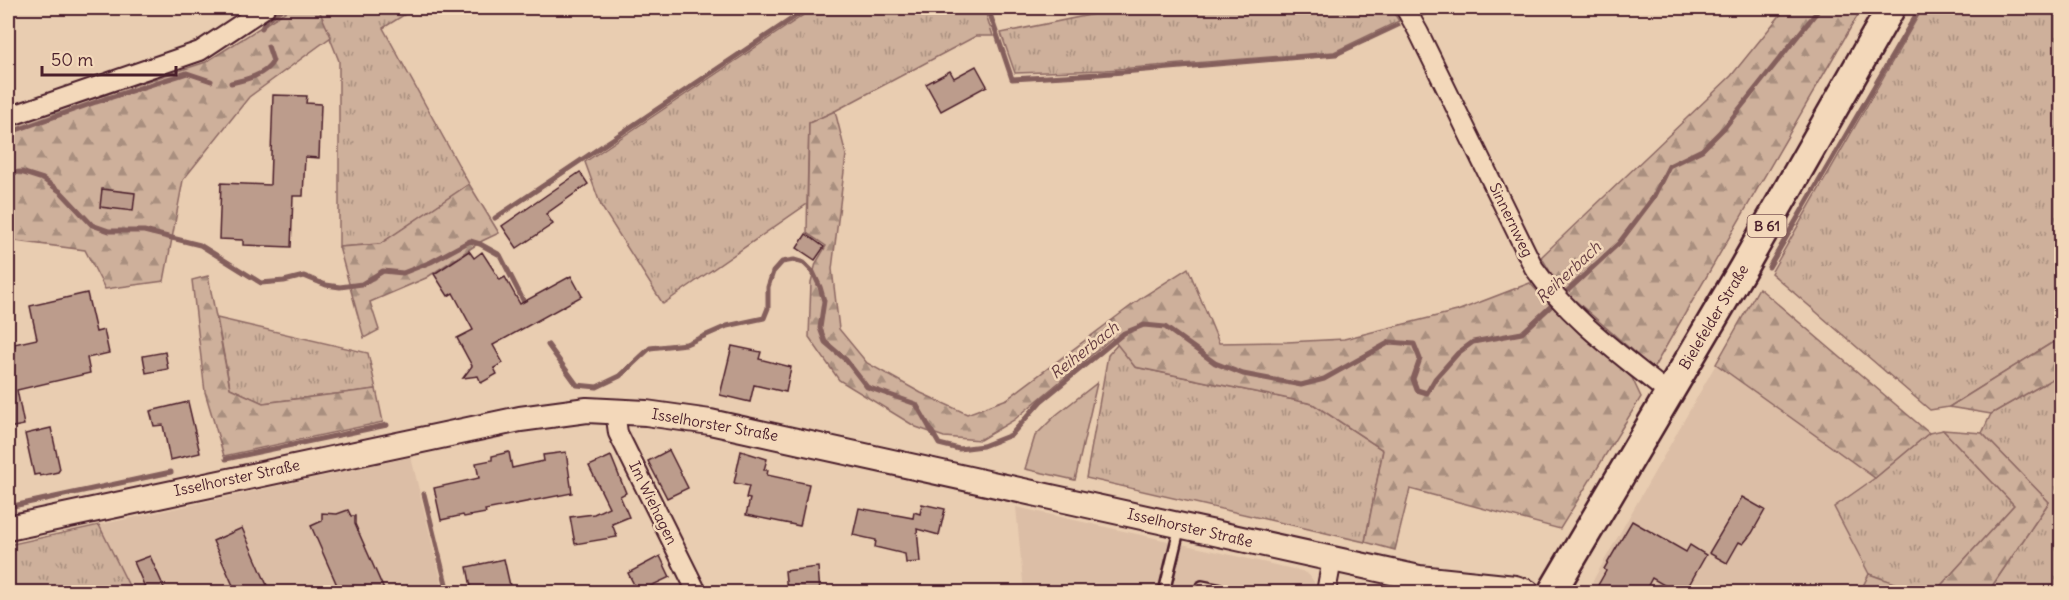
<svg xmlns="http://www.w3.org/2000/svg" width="2069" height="600" viewBox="0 0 2069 600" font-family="Delius,sans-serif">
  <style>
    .built { fill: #dcbea6 }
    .grass { fill: url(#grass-tufts); stroke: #8c6863; stroke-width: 1.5 }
    .forest { fill: url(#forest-firs); stroke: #8c6863; stroke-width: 1.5 }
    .garden { fill: #ceb09b; stroke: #8c6863; stroke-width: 1.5 }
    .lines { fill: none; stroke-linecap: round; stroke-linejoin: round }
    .stream { stroke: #845e5c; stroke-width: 5 }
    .building { fill: #bc9c8c; stroke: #4a1f2b; stroke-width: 1.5 }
    .lane-casing { stroke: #4a1f2b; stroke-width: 14 }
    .street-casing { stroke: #4a1f2b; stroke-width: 22 }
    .secondary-casing { stroke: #4a1f2b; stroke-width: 28 }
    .primary-casing { stroke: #4a1f2b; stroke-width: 32 }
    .lane { stroke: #f3d8ba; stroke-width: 9 }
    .street { stroke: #f3d8ba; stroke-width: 18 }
    .secondary { stroke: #f3d8ba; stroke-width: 24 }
    .primary { stroke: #f3d8ba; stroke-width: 27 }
    .labels { text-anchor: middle; stroke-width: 5; stroke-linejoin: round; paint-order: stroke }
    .shield { fill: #f3d8ba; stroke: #7d5656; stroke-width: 1.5 }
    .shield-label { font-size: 14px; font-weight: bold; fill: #4a1f2b }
    .street-label { font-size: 15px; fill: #4a1f2b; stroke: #f3d8ba }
    .water-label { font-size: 16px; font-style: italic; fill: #673e43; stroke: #f3d8ba }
  </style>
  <defs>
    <pattern id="grass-tufts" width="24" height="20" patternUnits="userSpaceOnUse" patternTransform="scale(1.5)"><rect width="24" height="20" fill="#ceb09b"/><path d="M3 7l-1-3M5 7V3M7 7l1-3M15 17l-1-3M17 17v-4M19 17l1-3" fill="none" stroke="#a98f7f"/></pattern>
    <pattern id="forest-firs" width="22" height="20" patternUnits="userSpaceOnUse" patternTransform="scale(1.5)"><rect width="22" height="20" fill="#ceb09b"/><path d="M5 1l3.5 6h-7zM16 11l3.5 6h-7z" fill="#a98f7f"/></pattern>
  </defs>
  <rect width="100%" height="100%" fill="#e9cdb1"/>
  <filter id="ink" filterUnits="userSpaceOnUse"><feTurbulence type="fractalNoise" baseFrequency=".0167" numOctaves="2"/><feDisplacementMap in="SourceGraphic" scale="12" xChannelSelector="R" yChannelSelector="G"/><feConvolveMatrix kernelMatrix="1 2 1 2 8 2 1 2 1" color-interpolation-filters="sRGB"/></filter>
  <g filter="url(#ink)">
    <g class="built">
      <polygon points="1716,364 1875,478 1834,507 1869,574 1860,592 1594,592 1591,584"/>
      <polygon points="411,457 444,592 132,592 99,525"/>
      <polygon points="1016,507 1302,571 1309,575 1314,582 1318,592 1024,592"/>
      <polygon points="1359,583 1404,592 1405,592 1340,592"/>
    </g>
    <g class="grass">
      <polygon points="318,8 415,8 383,28 469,184 380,244 339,247 339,61"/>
      <polygon points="814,8 984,8 993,36 976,36 835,111 809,123 807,204 663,304 601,206 585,162"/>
      <polygon points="1124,8 1391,8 1399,21 1334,52 1106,70 1015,73 1001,33"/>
      <polygon points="1923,8 2061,8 2061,340 2050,344 1949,407 1930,410 1771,273"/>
      <polygon points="217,318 368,353 376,389 263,403 230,388"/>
      <polygon points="1118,344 1135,367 1313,404 1383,450 1365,542 1086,478 1108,355"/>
      <polygon points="2061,374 2061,592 1988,592 2049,502 1982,433 1991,414"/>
      <polygon points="1943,430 2014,505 1935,592 1920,592 1869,574 1834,507 1875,478 1929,433"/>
      <polygon points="99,525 132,592 8,592 8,545"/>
    </g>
    <g class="forest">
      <polygon points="291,8 318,8 331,37 249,97 183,180 164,281 105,289 85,250 8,240 8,126 206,62"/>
      <polygon points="1786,8 1862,8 1653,369 1559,286 1541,257 1731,76"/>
      <polygon points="835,111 846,155 832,269 839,329 867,363 921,393 967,414 1007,399 1144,296 1188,268 1219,343 1287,342 1344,339 1457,311 1530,283 1545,300 1632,378 1641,397 1560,529 1410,489 1395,550 1365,542 1383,450 1313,404 1135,367 1112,338 1014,420 980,440 944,437 916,427 839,380 809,337 811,282 816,263 826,246 807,233 809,123"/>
      <polygon points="469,184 499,233 482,241 426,278 370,302 379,330 364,338 339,247 380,244"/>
      <polygon points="208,276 230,388 263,403 376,389 383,422 224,456 205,392 192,280"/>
      <polygon points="1759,288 1929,433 1875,478 1716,364"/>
      <polygon points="2061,340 2061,374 1991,414 1949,407 2050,344"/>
      <polygon points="1943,430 1982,433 2049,502 1988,592 1935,592 2014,505"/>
      <polygon points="1869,574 1920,592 1860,592"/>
    </g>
    <polygon class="garden" points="1097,383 1075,480 1025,469 1035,436 1056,415"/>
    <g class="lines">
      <g class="stream">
        <polyline points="988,8 1012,79 1099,74 1336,54 1398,25"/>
        <polyline points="1422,14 1436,8"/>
        <polyline points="262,28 266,20 284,8"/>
        <path d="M 231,83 C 245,80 266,75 273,61 L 268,46"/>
        <polyline points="8,133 96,102 187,73 211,81"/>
        <polyline points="8,173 21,172 43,179 61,192 92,225 109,231 144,231 200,245 261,283 284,281 304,276 326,285 340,287 362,284 383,271 403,273 431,262 470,241 480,244 500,255 524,302"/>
        <polyline points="495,218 808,8"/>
        <polyline points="1769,267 1920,8"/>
        <polyline points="548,345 577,385 597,387 620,376 650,348 686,344 727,326 764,318 768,308 768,287 773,272 782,262 794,260 804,263 813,272 820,287 824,301 820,328 825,342 846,360 867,387 916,404 939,444 959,449 983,446 1011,435 1041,401 1124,333 1144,325 1165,327 1215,363 1243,374 1301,385 1324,379 1390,342 1414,344 1420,359 1413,379 1417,390 1427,393 1435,379 1458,353 1473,342 1522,333 1619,243 1653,198 1669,166 1702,150 1725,127 1820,8"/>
        <polyline points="226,459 387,425"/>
        <polyline points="424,494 448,592"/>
        <polyline points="8,505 13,506 171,472"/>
      </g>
    </g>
    <g class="building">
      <polygon points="976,66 987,86 941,111 926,84 950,71 954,78"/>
      <polygon points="273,95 307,96 306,103 321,104 319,158 305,157 303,196 293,196 291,247 243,245 243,240 219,239 221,183 270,185"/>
      <polygon points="580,172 588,184 546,214 553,224 517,248 502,226"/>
      <polygon points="102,189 135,193 133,211 100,207"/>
      <polygon points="806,234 824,247 815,260 797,248"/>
      <polygon points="469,251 474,258 482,252 500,280 505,277 520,304 571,276 582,296 493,345 503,363 494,368 497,374 481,383 478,376 463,378 472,366 457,338 473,330 453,293 448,296 434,274"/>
      <polygon points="87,293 96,332 104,330 109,353 87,358 90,373 17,390 24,425 8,428 8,370 12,369 8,349 15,347 14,344 37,339 30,306"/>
      <polygon points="732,346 761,352 759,359 791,367 786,392 754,385 750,402 720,395"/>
      <polygon points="165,352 168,369 146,373 143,356"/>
      <polygon points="188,402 200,453 170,460 163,425 154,426 150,411"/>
      <polygon points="51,428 60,469 58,472 40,476 39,474 34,475 25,434"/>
      <polygon points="669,450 688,488 667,498 648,461"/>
      <polygon points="741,451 767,459 764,470 768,470 767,475 809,484 800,526 746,515 750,499 746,498 749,486 734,483"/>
      <polygon points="509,452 512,468 544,461 543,455 566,452 572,493 485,510 486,513 464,517 463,515 441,520 434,488 479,478 476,463 492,460 492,456"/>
      <polygon points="611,456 626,493 620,496 629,517 612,524 617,537 575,544 570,517 594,514 609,507 589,466"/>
      <polygon points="1742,497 1765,510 1752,533 1743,544 1739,542 1727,563 1709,553"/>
      <polygon points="922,504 945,509 939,535 917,529 920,562 906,563 905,554 875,547 876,540 853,535 859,508 913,518 914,512 920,514"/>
      <polygon points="348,510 351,516 355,516 355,524 385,592 340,592 311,526 322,521 322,513 337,514"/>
      <polygon points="1632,521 1686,552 1690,545 1706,555 1685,592 1676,592 1652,578 1645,591 1634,587 1631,592 1607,592 1597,587 1606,571 1604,569"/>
      <polygon points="242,528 270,592 236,592 213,541"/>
      <polygon points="150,556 166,592 147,592 134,562"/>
      <polygon points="660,556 670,577 638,592 628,573"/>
      <polygon points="504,559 511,590 499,592 472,592 467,567"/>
      <polygon points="818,567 820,592 787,592 785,571"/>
    </g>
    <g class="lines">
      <defs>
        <g id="lane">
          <polyline points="1202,586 1232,592"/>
          <polyline points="1164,592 1180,526"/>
        </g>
        <g id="street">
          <path d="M 1405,8 L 1419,33 L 1534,268 C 1569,318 1621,355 1668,393"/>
          <polyline points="8,117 200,51 265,8"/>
          <polyline points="615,411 618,433 697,592"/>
          <polyline points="1326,592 1332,560"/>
        </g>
        <polyline id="secondary" points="8,528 520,419 587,410 646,413 710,422 1419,578 1515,588 1527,592"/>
        <polyline id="primary" points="1552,592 1743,268 1891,8"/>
      </defs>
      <use href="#lane" class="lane-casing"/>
      <use href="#street" class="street-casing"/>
      <use href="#secondary" class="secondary-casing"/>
      <use href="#primary" class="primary-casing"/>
      <use href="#lane" class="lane"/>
      <use href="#street" class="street"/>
      <use href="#secondary" class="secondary"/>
      <use href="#primary" class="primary"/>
    </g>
  </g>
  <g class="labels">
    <rect class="shield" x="1747.5" y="215" width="39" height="22" rx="4.5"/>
    <g class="shield-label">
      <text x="1767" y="231">B 61</text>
    </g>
    <g class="street-label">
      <text transform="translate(1511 220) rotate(64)" y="5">Sinnernweg</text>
      <text transform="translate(1714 317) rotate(-59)" y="5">Bielefelder Straße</text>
      <text transform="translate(715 425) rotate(10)" y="5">Isselhorster Straße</text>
      <text transform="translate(237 478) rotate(-12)" y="5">Isselhorster Straße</text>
      <text transform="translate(653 503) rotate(64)" y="5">Im Wiehagen</text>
      <text transform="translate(1190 528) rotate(13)" y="5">Isselhorster Straße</text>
    </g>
    <g class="water-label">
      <text transform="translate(1568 272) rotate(-43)" y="6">Reiherbach</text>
      <text transform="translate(1084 350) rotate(-38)" y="6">Reiherbach</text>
    </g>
  </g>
  <rect width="2069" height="600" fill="none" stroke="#f3d8ba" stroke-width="30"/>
  <rect x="15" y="15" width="2039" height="570" fill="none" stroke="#4a1f2b" stroke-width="2" filter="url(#ink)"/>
  <path d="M42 66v9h134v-9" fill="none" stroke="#4a1f2b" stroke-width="3"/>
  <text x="51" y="66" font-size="18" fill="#4a1f2b" stroke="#f3d8ba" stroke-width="4.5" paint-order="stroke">50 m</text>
</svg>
